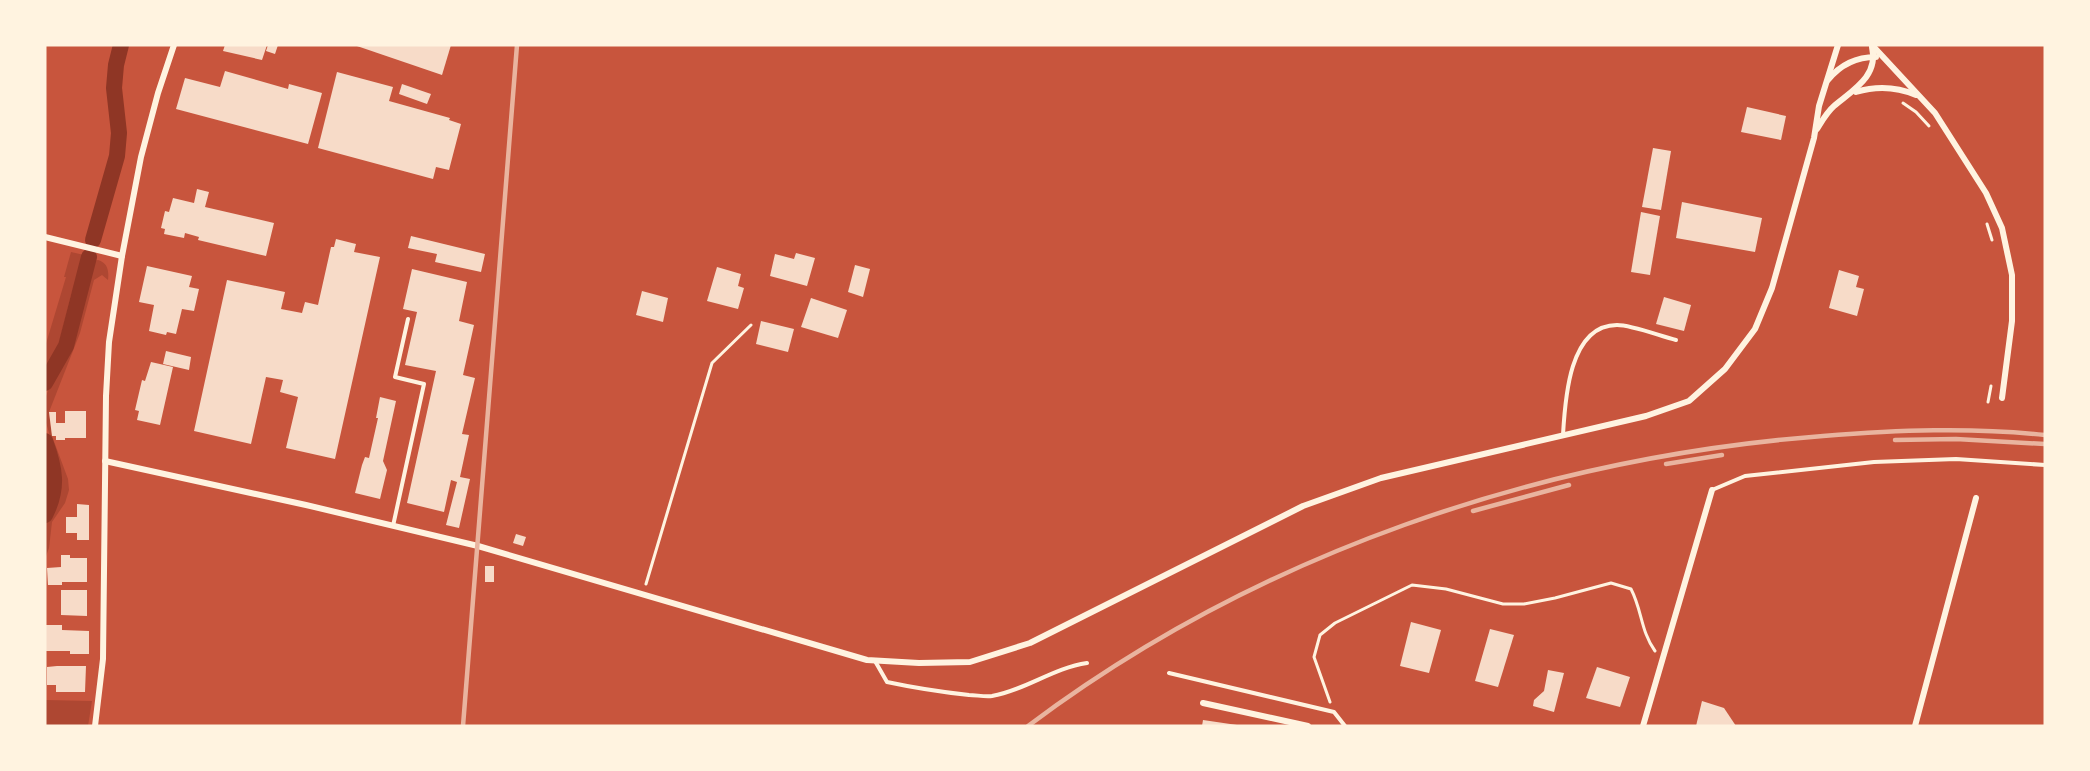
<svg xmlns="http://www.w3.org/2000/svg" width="2090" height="771" viewBox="0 0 2090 771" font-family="Jost,sans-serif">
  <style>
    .green { fill: #ae4732 }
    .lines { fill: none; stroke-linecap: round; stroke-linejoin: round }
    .canal { stroke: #8f3625; stroke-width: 16 }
    .building { fill: #f7dbc8 }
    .path { stroke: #fff3e0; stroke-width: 3 }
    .service { stroke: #fff3e0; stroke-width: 4 }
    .minor { stroke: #fff3e0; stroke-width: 6 }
    .rail { stroke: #e9b49f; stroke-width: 4.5 }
  </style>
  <rect width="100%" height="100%" fill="#c8553d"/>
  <g class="green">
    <polygon points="71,252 84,255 71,295 56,355 45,369 45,347 66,277 64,277"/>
    <path d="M 98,260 C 108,263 109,271 108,280 L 102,275 L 94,280 L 80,333 L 49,412 L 52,436 L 68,479 L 69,490 L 65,503 L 52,522 L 49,548 L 45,559 L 45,525 L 55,508 L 60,490 L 56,457 L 45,419 L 46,396 L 50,385 L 67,357 L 76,331 L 88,271 L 93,261 Z"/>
    <polygon points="45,700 92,701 88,726 45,726"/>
  </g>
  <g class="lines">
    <g class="canal">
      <polyline points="93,240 117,156 119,133 114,88 116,65 121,45"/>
      <polyline points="45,383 66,346 89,257"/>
      <path d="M 45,441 C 55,468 59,488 45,515"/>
    </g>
  </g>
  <g class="building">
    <polygon points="225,45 267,45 262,60 223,51"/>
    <polygon points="268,45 278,45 275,54 266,51"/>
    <polygon points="354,45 451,45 442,75"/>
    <polygon points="225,71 288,89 289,84 322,93 308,144 176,109 185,78 220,87"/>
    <polygon points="337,72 393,87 389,101 450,118 449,120 461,124 449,170 436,167 433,179 318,148"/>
    <polygon points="402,84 431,94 427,104 399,94"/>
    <polygon points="1747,107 1786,116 1781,140 1741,132"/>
    <polygon points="1653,148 1671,151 1661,210 1642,207"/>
    <polygon points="197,189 209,192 205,207 274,223 266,256 198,240 199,237 185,233 184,238 164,234 165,229 161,228 165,211 169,212 173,198 194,203"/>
    <polygon points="1682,202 1762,218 1755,252 1676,238"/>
    <polygon points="1641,212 1660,216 1650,275 1631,272"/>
    <polygon points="411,236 485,254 481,272 435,262 437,254 408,248"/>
    <polygon points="336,239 356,244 354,252 380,257 335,459 286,448 298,397 280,392 283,380 266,377 251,444 194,431 227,280 285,292 281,309 302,313 305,302 318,305 331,247 334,247"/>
    <polygon points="796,253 815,258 807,286 770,276 775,254 794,259"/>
    <polygon points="855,265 870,269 863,297 848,292"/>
    <polygon points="147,266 192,276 189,287 199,289 194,311 182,309 176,334 167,332 166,335 149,331 154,305 139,302"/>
    <polygon points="717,267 741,274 738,286 744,288 738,309 707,301"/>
    <polygon points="412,269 467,282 459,321 474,325 463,375 475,378 462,434 469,435 460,477 470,479 459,528 446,525 457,482 451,480 444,512 407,503 436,371 405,365 417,312 403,309"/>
    <polygon points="1839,270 1859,276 1856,287 1864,289 1857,316 1829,308"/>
    <polygon points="642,291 668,298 663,322 636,315"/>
    <polygon points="1664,297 1691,305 1684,331 1656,324"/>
    <polygon points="811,298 847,310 838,338 801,327"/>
    <polygon points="761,321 794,329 788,352 756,344"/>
    <polygon points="166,351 191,357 189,370 163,364"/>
    <polygon points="151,362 173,367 160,425 137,420 139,411 135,410 142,380 145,381"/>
    <polygon points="380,397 396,401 383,461 387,470 380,499 355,493 362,465 365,457 369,458 378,418 376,418"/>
    <polygon points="65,411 86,411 86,438 65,438 65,440 56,440 56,436 52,436 49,412 56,412 56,423 65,423"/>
    <polygon points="77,504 89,505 89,540 77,540 77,533 66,533 66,517 77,517"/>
    <polygon points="516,534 526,537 523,546 513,543"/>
    <polygon points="61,555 70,555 70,558 87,558 87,582 62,582 62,585 48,585 47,568 61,567"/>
    <rect x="485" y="566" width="9" height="16"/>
    <polygon points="61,590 87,590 87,616 61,615"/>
    <polygon points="1411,622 1441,630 1429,673 1400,666"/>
    <polygon points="45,625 62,625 62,630 89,631 89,654 70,654 70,651 45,651"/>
    <polygon points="1490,629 1514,635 1498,687 1475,681"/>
    <polygon points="57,666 86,666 85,692 56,692 56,685 47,685 47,667"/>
    <polygon points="1597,667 1630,677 1620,707 1586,698"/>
    <polygon points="1548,670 1564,673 1554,712 1533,706 1534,700 1544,691"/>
    <polygon points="1702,701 1724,708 1736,726 1696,726"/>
    <polygon points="1203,720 1237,725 1237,726 1202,726"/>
  </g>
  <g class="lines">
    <g class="path">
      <polyline points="1903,103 1916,112 1929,126"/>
      <polyline points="1987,224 1992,240"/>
      <polyline points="1988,402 1991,386"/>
      <polyline points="646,584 712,363 751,325"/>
      <path d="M 1330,702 L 1314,657 L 1320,635 L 1335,623 L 1412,585 L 1446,589 L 1503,604 L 1524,604 L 1555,598 L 1611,583 L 1631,589 C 1642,610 1641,632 1655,651"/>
    </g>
    <g class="service">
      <path d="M 1563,435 C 1565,400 1569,325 1617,325 C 1632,325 1660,336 1676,340"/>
      <polyline points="1712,490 1745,476 1874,462 1956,459 2045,465"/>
      <polyline points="393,526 424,384 395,377 408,319"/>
      <path d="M 875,661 L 887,682 C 915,688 941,692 969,695 C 976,695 985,697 992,696 C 1026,690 1053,668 1087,663"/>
      <polyline points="1169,673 1334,712 1345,726"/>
    </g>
    <g class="minor">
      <polyline points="1872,45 1935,113 1986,193 2002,228 2012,275 2012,321 2002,398"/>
      <path d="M 1828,80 C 1840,65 1856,57 1876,57"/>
      <path d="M 1856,92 C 1876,86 1897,87 1916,95"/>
      <path d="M 1817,129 C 1822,121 1827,112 1834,106 C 1853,90 1879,76 1872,47"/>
      <polyline points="45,237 122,256"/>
      <polyline points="105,461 306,505 478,546 867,660 919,663 970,662 1030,643 1303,506 1381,478 1646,416 1689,401 1725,369 1755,329 1772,288 1814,138 1819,106 1838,45"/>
      <polyline points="1203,703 1308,726"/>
      <polyline points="95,726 103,659 106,396 109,342 122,256 141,157 158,93 174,45"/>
      <polyline points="1643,726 1712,490"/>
      <polyline points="1915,726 1976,498"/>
    </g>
    <g class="rail">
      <polyline points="1895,440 1956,439 2045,444"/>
      <polyline points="1666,464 1722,455"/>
      <polyline points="1473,511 1569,485"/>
      <polyline points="463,726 517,45"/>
      <path d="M 1028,726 C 1257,554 1539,458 1823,436 C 1897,430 1971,427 2045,435"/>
    </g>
  </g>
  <rect width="2090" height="771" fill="none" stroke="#fff3e0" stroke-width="93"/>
</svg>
